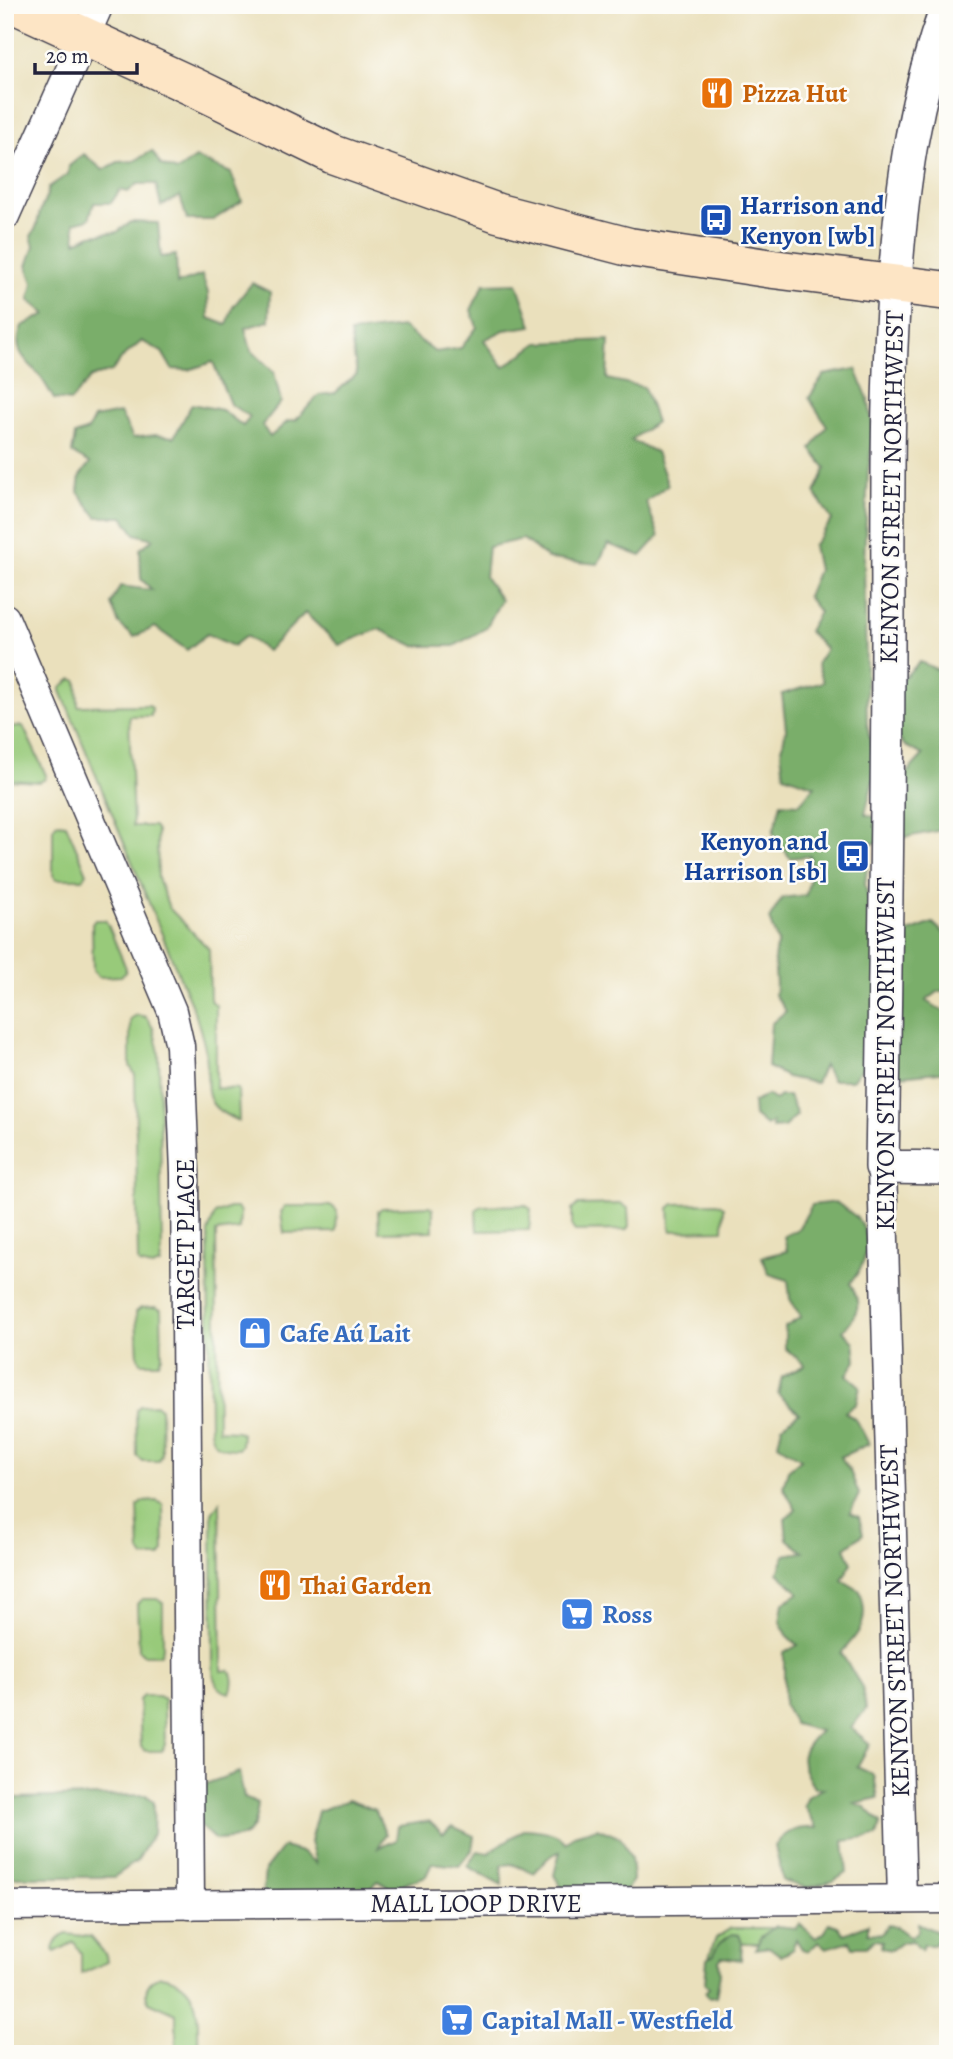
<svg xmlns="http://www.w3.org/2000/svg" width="953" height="2059" viewBox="0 0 953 2059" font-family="Alegreya,serif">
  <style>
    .green { fill: #98ca7a; stroke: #5d765a; stroke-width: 2 }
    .forest { fill: #7aae6a; stroke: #4e6852; stroke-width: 2 }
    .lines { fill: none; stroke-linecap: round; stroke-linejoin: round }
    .minor-casing { stroke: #403e4e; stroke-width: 31 }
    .tertiary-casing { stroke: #403e4e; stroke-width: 36 }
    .secondary-casing { stroke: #403e4e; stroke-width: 41 }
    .minor { stroke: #fff; stroke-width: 28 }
    .tertiary { stroke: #fff; stroke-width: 33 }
    .secondary { stroke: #fde5c5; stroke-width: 38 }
    .labels { text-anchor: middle; stroke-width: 5; stroke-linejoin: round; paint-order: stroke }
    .food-label { font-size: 26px; font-weight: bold; fill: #c56008; stroke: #fdfcf7; text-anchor: start }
    .transit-label { font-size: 26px; font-weight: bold; fill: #164399; stroke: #fdfcf7; text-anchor: start }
    .street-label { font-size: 26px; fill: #22223b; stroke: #fdfcf7 }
    .shop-label { font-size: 26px; font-weight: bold; fill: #366cbe; stroke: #fdfcf7; text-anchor: start }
  </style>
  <rect width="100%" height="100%" fill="#fdfcf7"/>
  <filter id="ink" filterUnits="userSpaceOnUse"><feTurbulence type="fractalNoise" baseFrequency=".0143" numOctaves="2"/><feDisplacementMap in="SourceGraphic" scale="14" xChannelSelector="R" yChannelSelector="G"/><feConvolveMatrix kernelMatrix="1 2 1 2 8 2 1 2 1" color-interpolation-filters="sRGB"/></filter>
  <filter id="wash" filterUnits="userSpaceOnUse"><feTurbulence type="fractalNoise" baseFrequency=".00686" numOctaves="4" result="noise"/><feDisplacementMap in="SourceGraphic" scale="28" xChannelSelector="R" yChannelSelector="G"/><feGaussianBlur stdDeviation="1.57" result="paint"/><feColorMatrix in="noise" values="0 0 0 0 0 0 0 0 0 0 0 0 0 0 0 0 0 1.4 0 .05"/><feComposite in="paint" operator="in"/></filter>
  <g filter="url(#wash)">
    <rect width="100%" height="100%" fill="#eae0bc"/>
    <g class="green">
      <path d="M 72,679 L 77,681 L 78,706 L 149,705 L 152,708 L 151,716 L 129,716 L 133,826 L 154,826 L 157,831 L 158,878 L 169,908 L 209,949 L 210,1000 L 216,1005 L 216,1088 L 238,1089 L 239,1121 C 197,1104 211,1090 206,1054 C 204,1041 200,1029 196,1016 L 61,691 L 61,687 Z"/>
      <polygon points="23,726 46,775 45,779 40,782 5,780 5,727"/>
      <polygon points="57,823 66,824 87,873 83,879 56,879 53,875 53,828"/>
      <polygon points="95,920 105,920 108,925 126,968 125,973 121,976 99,977 93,971 92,924"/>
      <polygon points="137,1015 146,1017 153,1028 159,1052 162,1250 160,1264 152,1267 139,1264 138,1261 135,1075 130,1066 130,1022 131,1018"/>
      <polygon points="717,1203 724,1207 723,1230 672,1231 670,1226 669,1208 674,1204"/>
      <polygon points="621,1204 628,1208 629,1227 626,1230 575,1231 572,1227 572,1210 577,1205"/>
      <polygon points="525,1205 531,1209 529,1230 477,1231 476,1210 481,1206"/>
      <polygon points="285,1206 332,1206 337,1211 336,1232 284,1233 281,1212"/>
      <polygon points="430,1206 433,1209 433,1231 379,1232 378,1211 382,1208"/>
      <path d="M 229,1208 L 237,1208 L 240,1212 L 239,1229 L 216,1232 L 218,1430 L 237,1431 L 242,1434 L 241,1445 L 238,1449 C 222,1449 212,1446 210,1430 L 208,1232 L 215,1214 Z"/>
      <polygon points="156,1307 161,1310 162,1356 159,1363 142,1363 138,1358 136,1312 141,1308"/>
      <polygon points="155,1405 161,1408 162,1454 159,1461 142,1461 137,1456 136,1410 140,1406"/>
      <polygon points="157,1501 163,1505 164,1551 160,1557 144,1557 140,1552 138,1506 142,1502"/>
      <path d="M 220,1502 L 222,1671 L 229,1670 C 234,1677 233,1686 230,1693 C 219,1691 214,1682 213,1672 L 212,1512 Z"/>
      <polygon points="142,1599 157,1599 163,1602 163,1648 160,1655 144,1655 139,1650 137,1604"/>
      <polygon points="143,1696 158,1696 164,1699 165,1745 161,1751 145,1751 141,1747 139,1700"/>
      <path d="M 731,1928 L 774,1928 L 761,1937 L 758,1943 L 742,1943 L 739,1935 L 732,1934 C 722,1940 716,1944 714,1955 L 709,1957 L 716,1938 Z"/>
      <path d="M 67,1934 L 91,1937 L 106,1955 L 107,1962 L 81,1974 L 81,1953 L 74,1942 L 55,1952 L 53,1950 C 55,1941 59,1937 67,1934 Z"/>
      <path d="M 161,1976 C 203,1982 198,2021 198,2054 L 176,2054 L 176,2014 L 149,2002 C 142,1990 149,1980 161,1976 Z"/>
    </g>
    <g class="forest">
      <path d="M 152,151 L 161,165 L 177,171 L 196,158 L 231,173 L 242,201 L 213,220 L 187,220 L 180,196 L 161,206 L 156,184 L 137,184 L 128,192 L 120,190 L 111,203 L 94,203 L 89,219 L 74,223 L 76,242 L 91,235 L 117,232 L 131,222 L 158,223 L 161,257 L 176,255 L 177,284 L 202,275 L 208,293 L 209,318 L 227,325 L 233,307 L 252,283 L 270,292 L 269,321 L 245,328 L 251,350 L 274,372 L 281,402 L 262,425 L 270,437 L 287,422 L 296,420 L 319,395 L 335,393 L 357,374 L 350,333 L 402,327 L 435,352 L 461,348 L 477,327 L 471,310 L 484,284 L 517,283 L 532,326 L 504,330 L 484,340 L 504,367 L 538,343 L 609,340 L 607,379 L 644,387 L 656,422 L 631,440 L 656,452 L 668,485 L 646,502 L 659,536 L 641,556 L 608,544 L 598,564 L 549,559 L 523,539 L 488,547 L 485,577 L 501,600 L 486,628 L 454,646 L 415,646 L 379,629 L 339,645 L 305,613 L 267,651 L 246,636 L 233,646 L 207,634 L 187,650 L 155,627 L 134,637 L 119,624 L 111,604 L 120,586 L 152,590 L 141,579 L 140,549 L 153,539 L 135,534 L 123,517 L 97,517 L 78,492 L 80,476 L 90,463 L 72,453 L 75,435 L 88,430 L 94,418 L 120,413 L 133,438 L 155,435 L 174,437 L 192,404 L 222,410 L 243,426 L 250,417 L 230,404 L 213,362 L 188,370 L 172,369 L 162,352 L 142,341 L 123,357 L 112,371 L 91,377 L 71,401 L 54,399 C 50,392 46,385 42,379 C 27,358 11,355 22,326 L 46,314 L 29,300 L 33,283 L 27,266 L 34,246 L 31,236 C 37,228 37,224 39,215 C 42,205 47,198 49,187 L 68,174 L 69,166 L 84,154 L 103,170 L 118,162 L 134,161 Z"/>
      <path d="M 856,369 L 868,399 L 874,431 L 868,472 L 864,562 L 867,724 L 876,769 L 865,814 L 900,825 L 901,779 L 923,755 L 905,746 L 876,711 L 899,682 L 920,662 L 943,672 L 948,678 L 948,745 L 942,752 L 948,759 L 948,829 L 870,844 L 865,884 L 874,924 L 906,933 L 933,923 L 948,937 L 948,989 L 938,992 L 926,1001 L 948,1014 L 948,1071 L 900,1076 L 874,1055 L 852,1080 L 832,1080 L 824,1065 L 816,1083 L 787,1077 L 768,1067 L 771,1024 L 786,1011 L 775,995 C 779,973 769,963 778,943 L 769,919 L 782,898 L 806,895 L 811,872 L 810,856 L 790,858 L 773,833 L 781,803 L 799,804 L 815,786 L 784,775 L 781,753 L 786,729 L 782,694 L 823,682 L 817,663 L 826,649 L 808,631 L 819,612 L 807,596 L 818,570 L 813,546 L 832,520 L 815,493 L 826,468 L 811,449 L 827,426 L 809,398 L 824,375 Z"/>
      <polygon points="767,1095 775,1100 780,1096 789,1096 797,1115 784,1127 772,1128 772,1122 766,1126 754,1116 753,1103"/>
      <path d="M 836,1202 C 842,1207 849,1211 855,1216 C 875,1236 867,1264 850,1283 C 863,1306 858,1312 843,1331 L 854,1342 L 856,1360 L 847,1375 L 860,1386 L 856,1404 L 845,1412 L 857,1421 L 869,1444 L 840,1457 L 850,1471 L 859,1494 L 850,1513 L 859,1517 L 863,1534 L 845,1548 L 852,1563 L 842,1580 L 860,1591 C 870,1621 861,1631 841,1653 L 862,1687 L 866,1709 L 851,1728 L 870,1744 L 857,1767 L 874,1775 L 878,1798 L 855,1803 L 865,1807 L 881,1823 L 877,1836 L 844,1841 L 847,1873 L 833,1881 L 807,1888 L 783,1881 L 775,1846 C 786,1830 798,1827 817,1828 L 804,1806 L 808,1797 L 823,1788 L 814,1788 C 798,1760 797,1754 820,1731 L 794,1724 L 784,1705 L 784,1653 L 798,1645 L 790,1640 L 780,1622 L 783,1603 L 799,1593 L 778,1573 L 785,1555 L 803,1552 L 787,1539 L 785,1518 L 796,1510 L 783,1487 L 788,1470 L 801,1459 L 778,1444 L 782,1426 L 799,1413 L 778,1394 L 782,1377 L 805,1365 L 785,1348 L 785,1327 L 801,1317 L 790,1299 L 788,1280 L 769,1274 L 762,1257 L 787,1251 L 784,1236 L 798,1229 L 812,1205 Z"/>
      <path d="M 239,1772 L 244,1797 L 258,1803 C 255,1835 248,1839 215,1840 L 200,1826 L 197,1787 Z"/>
      <polygon points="146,1795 154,1802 153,1834 137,1861 114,1877 5,1877 5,1802 12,1798"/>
      <polygon points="348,1800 375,1810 386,1834 378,1848 396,1840 398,1826 429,1821 443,1834 452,1826 474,1836 472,1850 459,1866 432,1863 426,1876 392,1889 378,1881 352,1908 263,1893 265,1870 283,1847 301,1852 316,1863 310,1842 318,1811"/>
      <path d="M 597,1828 L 621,1838 L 631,1858 L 633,1880 L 612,1910 L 563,1890 L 554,1875 L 560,1851 L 548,1858 L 534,1873 L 512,1864 L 502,1865 L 502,1885 L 467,1866 L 478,1851 L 489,1853 C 498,1843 513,1839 524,1829 C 538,1830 557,1831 566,1843 L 574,1835 Z"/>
      <polygon points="829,1923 838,1926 844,1934 868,1924 868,1933 881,1934 888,1925 897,1927 910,1937 918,1931 918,1923 946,1936 948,1933 948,1950 940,1938 934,1945 923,1945 921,1950 912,1941 902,1942 891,1950 881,1948 882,1941 874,1940 866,1947 853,1947 850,1941 826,1948 819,1942 808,1951 802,1949 796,1939 792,1950 781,1956 769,1947 755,1949 761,1937 776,1926 796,1928 800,1924 816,1938 825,1932"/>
      <path d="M 732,1934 L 739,1935 L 742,1943 L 741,1960 L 722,1957 L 719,1961 L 720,1973 L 716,1997 L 709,1998 L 705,1992 L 709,1988 L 705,1983 L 707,1959 L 714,1955 C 716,1943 723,1941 732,1934 Z"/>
    </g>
  </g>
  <g filter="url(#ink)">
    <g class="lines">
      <defs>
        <g id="minor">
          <polyline points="5,216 99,5"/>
          <polyline points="5,618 172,1011 180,1046 185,1173 190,1905"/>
          <polyline points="882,1167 902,1899"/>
          <polyline points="5,1906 948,1899"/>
        </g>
        <path id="tertiary" d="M 948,5 C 914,96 902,185 895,281 C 886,396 888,512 888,627 C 888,807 885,987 882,1167 L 948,1168"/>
        <polyline id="secondary" points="16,5 196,88 332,154 498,213 629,247 773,269 948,291"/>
      </defs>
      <use href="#minor" class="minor-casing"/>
      <use href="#tertiary" class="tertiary-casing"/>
      <use href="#secondary" class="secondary-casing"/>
      <use href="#minor" class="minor"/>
      <use href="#tertiary" class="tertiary"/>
      <use href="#secondary" class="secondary"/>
    </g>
  </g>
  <defs>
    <symbol id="restaurant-square" viewBox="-11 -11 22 22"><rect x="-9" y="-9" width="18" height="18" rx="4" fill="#e8710a" stroke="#fdfcf7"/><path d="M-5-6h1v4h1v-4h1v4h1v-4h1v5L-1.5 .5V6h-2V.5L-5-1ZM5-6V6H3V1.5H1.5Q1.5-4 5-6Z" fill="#fff"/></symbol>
    <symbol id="bus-square" viewBox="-11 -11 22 22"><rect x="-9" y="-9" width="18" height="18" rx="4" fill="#1a4fb4" stroke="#fdfcf7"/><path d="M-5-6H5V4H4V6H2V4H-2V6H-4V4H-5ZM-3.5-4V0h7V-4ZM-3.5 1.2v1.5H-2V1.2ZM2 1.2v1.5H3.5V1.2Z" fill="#fff"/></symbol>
    <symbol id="shop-square" viewBox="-11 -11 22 22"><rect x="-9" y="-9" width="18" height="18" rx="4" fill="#3f7fe0" stroke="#fdfcf7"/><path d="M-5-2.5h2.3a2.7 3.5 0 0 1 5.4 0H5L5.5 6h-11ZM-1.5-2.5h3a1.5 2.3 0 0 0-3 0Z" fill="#fff"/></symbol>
    <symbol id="supermarket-square" viewBox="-11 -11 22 22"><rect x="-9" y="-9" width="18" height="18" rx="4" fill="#3f7fe0" stroke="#fdfcf7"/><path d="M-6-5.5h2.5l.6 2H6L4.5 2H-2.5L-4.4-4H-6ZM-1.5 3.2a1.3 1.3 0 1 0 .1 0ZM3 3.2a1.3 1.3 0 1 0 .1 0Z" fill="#fff"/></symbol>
  </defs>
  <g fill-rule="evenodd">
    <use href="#restaurant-square" x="698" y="74" width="38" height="38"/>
    <use href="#bus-square" x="697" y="201" width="38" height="38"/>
    <use href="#bus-square" x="834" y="837" width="38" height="38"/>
    <use href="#shop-square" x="236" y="1314" width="38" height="38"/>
    <use href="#restaurant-square" x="256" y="1566" width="38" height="38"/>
    <use href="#supermarket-square" x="558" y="1595" width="38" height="38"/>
    <use href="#supermarket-square" x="438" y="2001" width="38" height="38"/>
  </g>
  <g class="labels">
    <g class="food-label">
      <text x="742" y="102">Pizza Hut</text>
      <text x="300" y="1594">Thai Garden</text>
    </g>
    <g class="transit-label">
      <text x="740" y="214">Harrison and<tspan x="740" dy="30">Kenyon [wb]</tspan></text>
      <text x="828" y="850" text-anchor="end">Kenyon and<tspan x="828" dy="30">Harrison [sb]</tspan></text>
    </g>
    <g class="street-label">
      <text transform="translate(891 487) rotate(-89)" y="9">KENYON STREET NORTHWEST</text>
      <text transform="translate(885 1054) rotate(-90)" y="9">KENYON STREET NORTHWEST</text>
      <text transform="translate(185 1244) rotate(-90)" y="9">TARGET PLACE</text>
      <text transform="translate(894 1621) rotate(-92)" y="9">KENYON STREET NORTHWEST</text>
      <text x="476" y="1912">MALL LOOP DRIVE</text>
    </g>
    <g class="shop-label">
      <text x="280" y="1342">Cafe Aú Lait</text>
      <text x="602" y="1623">Ross</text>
      <text x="482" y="2029">Capital Mall - Westfield</text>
    </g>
  </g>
  <rect width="953" height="2059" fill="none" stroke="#fdfcf7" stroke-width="28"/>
  <path d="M35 63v10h102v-10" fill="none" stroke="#22223b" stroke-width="3.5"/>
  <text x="46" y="63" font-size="21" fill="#22223b" stroke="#fdfcf7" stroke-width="5" paint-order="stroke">20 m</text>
</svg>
